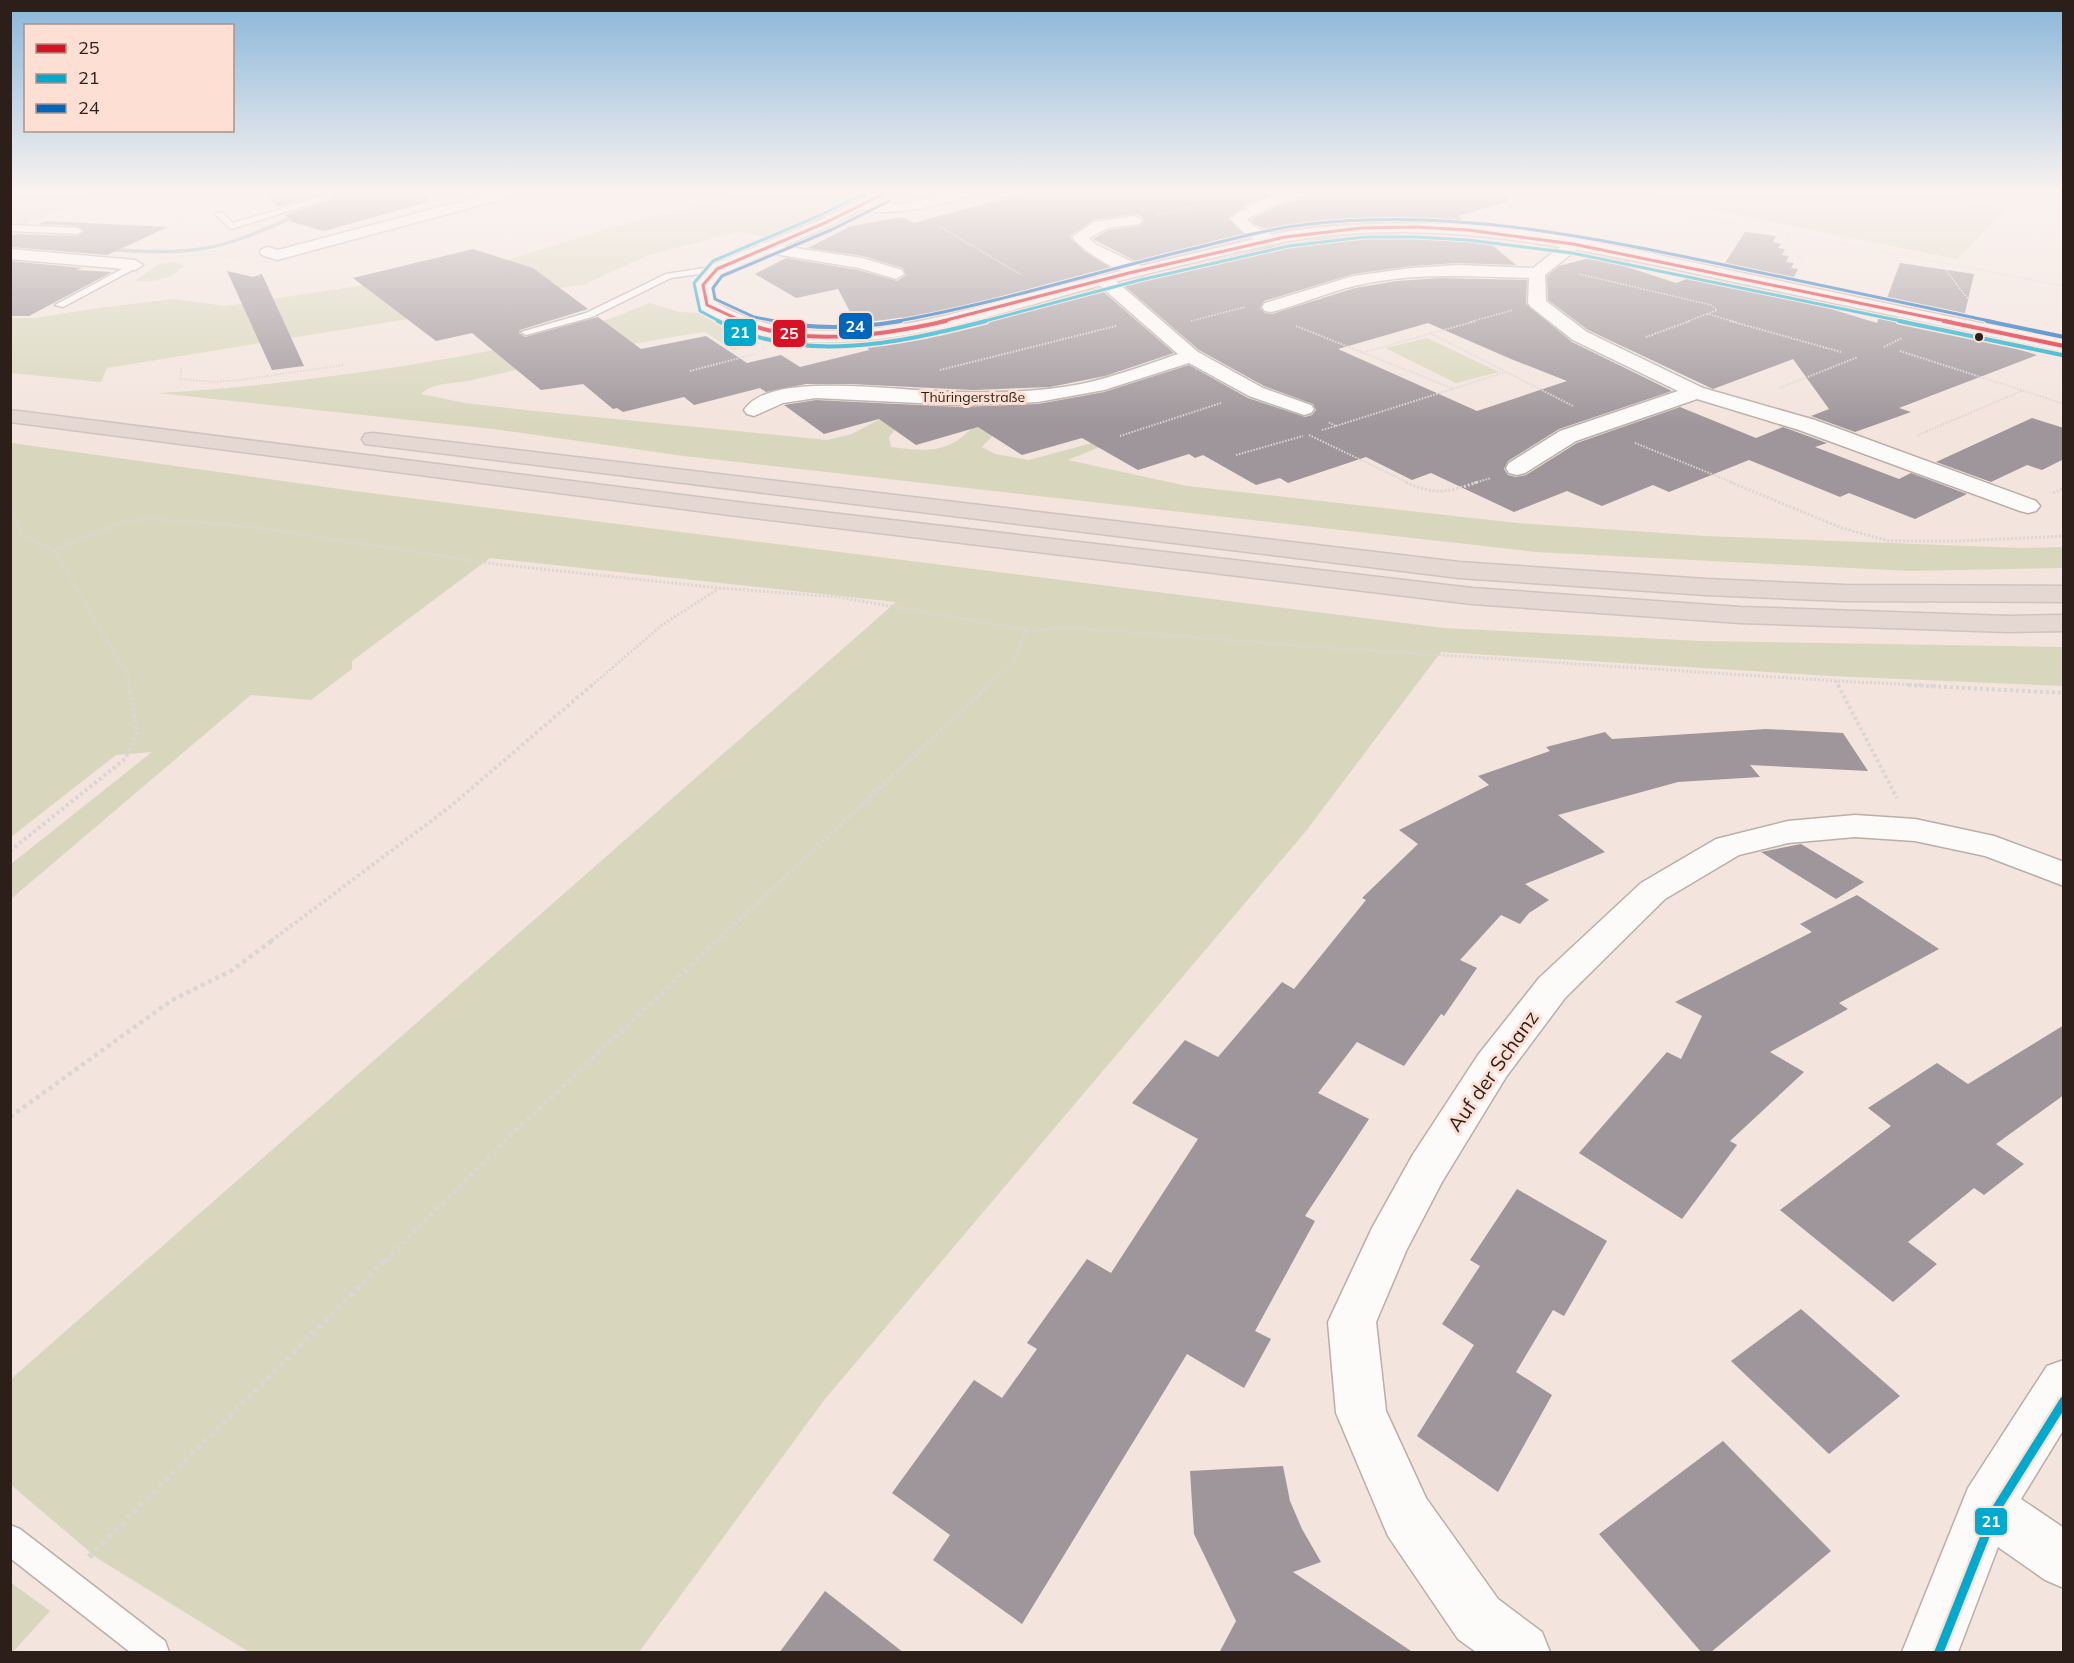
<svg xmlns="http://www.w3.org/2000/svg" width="2074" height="1663" viewBox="0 0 2074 1663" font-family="Mulish,sans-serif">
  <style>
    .green { fill: #d8d7bd }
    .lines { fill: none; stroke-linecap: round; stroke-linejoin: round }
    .stream { fill: #9cb8c3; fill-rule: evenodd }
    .building { fill: #9e969a; fill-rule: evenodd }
    .lane-casing { stroke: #baaea8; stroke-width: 3 }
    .street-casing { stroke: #baaea8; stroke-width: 3 }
    .secondary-casing { stroke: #baaea8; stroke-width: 3 }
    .highway-casing { stroke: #cdc4c1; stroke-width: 3 }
    .path-far5 { stroke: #dad6d4; stroke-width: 1.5; stroke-dasharray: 1.5 1.5; stroke-linecap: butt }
    .path-far4 { stroke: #dad6d4; stroke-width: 2; stroke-dasharray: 1.5 1.5; stroke-linecap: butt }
    .path-far3 { stroke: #dad6d4; stroke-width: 3; stroke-dasharray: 2 2; stroke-linecap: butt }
    .path-far2 { stroke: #dad6d4; stroke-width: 4; stroke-dasharray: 3 3; stroke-linecap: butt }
    .path-far1 { stroke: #dad6d4; stroke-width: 4.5; stroke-dasharray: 4 4; stroke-linecap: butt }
    .path { stroke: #dad6d4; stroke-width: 6; stroke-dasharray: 4.5 4.5; stroke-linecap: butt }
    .lane { fill: #fdfbfa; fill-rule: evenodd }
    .street { fill: #fdfbfa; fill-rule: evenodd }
    .secondary { fill: #f6f1ee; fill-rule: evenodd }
    .highway { fill: #e5d8d2; fill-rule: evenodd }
    .bus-1-far1-casing { stroke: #fde0d3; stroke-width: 5 }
    .bus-1-casing { stroke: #fde0d3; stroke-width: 7 }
    .bus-2-far2-casing { stroke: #fde0d3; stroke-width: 5 }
    .bus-2-far1-casing { stroke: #fde0d3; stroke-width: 7 }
    .bus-2-casing { stroke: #fde0d3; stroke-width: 14 }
    .bus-3-far1-casing { stroke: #fde0d3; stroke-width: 5 }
    .bus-3-casing { stroke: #fde0d3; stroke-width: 7 }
    .bus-1-far1 { stroke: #d91125; stroke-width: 3 }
    .bus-1 { stroke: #d91125; stroke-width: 4 }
    .bus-2-far2 { stroke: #00a9ce; stroke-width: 3 }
    .bus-2-far1 { stroke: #00a9ce; stroke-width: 4 }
    .bus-2 { stroke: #00a9ce; stroke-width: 9 }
    .bus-3-far1 { stroke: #0065bd; stroke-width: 3 }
    .bus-3 { stroke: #0065bd; stroke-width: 4 }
    .bus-dot { fill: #2c1f19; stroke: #fde0d3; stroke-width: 2 }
    .labels { text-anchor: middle; stroke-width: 6; stroke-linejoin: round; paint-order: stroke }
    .far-street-label { font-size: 14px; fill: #2c1f19; stroke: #fde0d3 }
    .near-street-label { font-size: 20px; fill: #2c1f19; stroke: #fde0d3 }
    .line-badge { stroke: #fde0d3; stroke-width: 2 }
    .badge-label { font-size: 16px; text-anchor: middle; font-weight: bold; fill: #fff }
  </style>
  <rect width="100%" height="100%" fill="#f3e4dd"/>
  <g class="green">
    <polygon points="11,193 103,193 23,225 11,225"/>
    <polygon points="747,193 863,193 764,237 737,232 646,256 583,285 504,295 408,319 107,368 101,382 11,373 11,318 34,318 99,308 174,299 225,306 484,267 614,227"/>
    <polygon points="1627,193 1941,193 2005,210 1957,259"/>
    <path d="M 174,262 L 185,266 C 166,280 159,282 135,281 L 157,265 Z"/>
    <path d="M 649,303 L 680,312 L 698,313 L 717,324 L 760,343 L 733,350 L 705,332 C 626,343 550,362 472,380 C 455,384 433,382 421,394 L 465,403 L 535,411 L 827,440 L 852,434 L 882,418 L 905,419 L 889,437 L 891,447 C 926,451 947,455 974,426 L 953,407 L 988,410 L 999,429 L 982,447 L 995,454 L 1029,460 L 1107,439 L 1107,444 L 1068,460 L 1187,486 L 1517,523 L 1705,536 L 2021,548 L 2063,547 L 2063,568 L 1910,571 L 1536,552 L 684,456 L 493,429 L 158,393 C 240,389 321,378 403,366 C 487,352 570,338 649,303 Z"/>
    <polygon points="1427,338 1499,372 1456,383 1385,348"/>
    <polygon points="11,443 354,491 1444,628 1701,641 2063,647 2063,686 1831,676 1441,652 1306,831 825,1399 639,1652 249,1652 97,1558 11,1485 11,1379 896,602 490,558 352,661 352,669 311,700 251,695 11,899 11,864 152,752 116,755 11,837"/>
    <polygon points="10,1582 50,1611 13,1652 10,1652"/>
  </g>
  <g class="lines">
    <path class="stream" d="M 304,211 L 306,214 C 276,226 246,241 214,248 C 178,256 140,253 103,251 L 100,249 L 103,247 C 143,250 183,253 222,243 C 251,235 276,221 304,211 Z"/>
  </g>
  <g class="building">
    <polygon points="264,193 326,193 278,207"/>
    <polygon points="328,193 427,193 428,202 324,231 292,222 285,215 336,198 335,195"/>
    <polygon points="1023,193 1275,193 1253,201 1228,218 1248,238 1141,264 1093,239 1109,230 1139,226 1144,221 1141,216 1134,214 1094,220 1071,235 1070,238 1084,251 1114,270 912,320 858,327 838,289 796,298 755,274 786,258 858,270 897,281 906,275 903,268 863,256 808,248 851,226 902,217 914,223"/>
    <polygon points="1308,193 1507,193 1508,201 1458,216 1466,222 1354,223 1272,232 1254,224 1251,220 1273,208 1305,198"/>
    <polygon points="46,221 168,227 107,255 10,247 10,236 17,234 78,236 84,231 78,226 39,224"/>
    <polygon points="1745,232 1776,236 1773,242 1781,244 1778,248 1785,249 1782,255 1789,256 1786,262 1794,263 1791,268 1798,269 1792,281 1723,266"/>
    <path d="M 1386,234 L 1486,240 L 1516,265 L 1458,263 L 1412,266 L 1353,274 L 1264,301 L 1260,308 L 1265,313 L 1272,314 L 1355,288 L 1397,281 L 1441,278 L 1527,280 L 1526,304 L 1572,342 L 1672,391 L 1559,429 L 1508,461 L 1504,469 L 1508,475 L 1516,477 L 1526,475 L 1577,443 L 1680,407 L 1756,438 L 1783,427 L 1827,443 L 1815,447 L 1899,479 L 1911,473 L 1967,494 L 1915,519 L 1849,493 L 1840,497 L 1749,460 L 1669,492 L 1653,485 L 1602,506 L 1567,491 L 1514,512 L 1431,473 L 1412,480 L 1366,457 L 1288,483 L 1280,478 L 1256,485 L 1203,455 L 1195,458 L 1189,454 L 1138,470 L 1082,438 L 1022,455 L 978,427 L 916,445 L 879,419 L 824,434 L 784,405 L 816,400 L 960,407 L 1038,404 L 1104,392 L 1189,365 L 1248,398 L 1305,417 L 1312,415 L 1316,410 L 1313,404 L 1264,386 L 1199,350 L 1121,283 L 1269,247 L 1327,238 ZM 1428,323 L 1511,359 L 1567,381 L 1477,411 L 1338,349 Z"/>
    <polygon points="473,249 533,268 588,309 520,330 519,333 525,337 598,317 641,349 706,336 747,363 781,355 800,367 869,350 865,342 920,335 967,325 1099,288 1174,353 1105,376 1050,387 973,390 851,384 806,384 766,392 760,388 694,405 684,397 623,412 617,408 613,409 583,384 541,390 472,333 436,341 353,278"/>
    <polygon points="1598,256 1631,262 1627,267 1676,283 1692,277 1712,283 1714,280 1785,295 1877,323 1880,315 1960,332 2037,355 1899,408 1911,412 1855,432 1811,416 1829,409 1793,359 1713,389 1588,330 1548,300 1547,276 1559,266"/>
    <polygon points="10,261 82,268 76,270 112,272 29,316 10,316"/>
    <polygon points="1900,263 1974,274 1964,317 1886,301"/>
    <polygon points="227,271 253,277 262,274 304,366 272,370"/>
    <polygon points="2032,418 2064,428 2064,459 2042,470 2027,465 1991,482 1936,462"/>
    <polygon points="1766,729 1843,733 1868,771 1750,765 1760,777 1678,782 1558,815 1605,852 1525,884 1549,900 1529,913 1520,924 1501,915 1460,960 1477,968 1444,1016 1441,1014 1404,1066 1357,1042 1318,1093 1369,1119 1305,1216 1315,1221 1255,1331 1271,1339 1244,1388 1187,1354 1022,1624 933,1560 950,1535 892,1493 974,1380 1002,1398 1037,1349 1027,1343 1087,1259 1111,1273 1198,1139 1132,1103 1185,1040 1218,1057 1282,982 1294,989 1366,900 1362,898 1418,844 1399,830 1489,785 1478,776 1550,751 1546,747 1605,732 1612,739"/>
    <polygon points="1801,844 1864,882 1836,899 1761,852"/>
    <polygon points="1857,895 1939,949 1839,1003 1848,1009 1770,1052 1804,1072 1730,1141 1737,1145 1682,1219 1579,1153 1667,1052 1681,1059 1702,1016 1675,1002 1812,932 1800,924"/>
    <polygon points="2064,1025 2064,1095 1996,1144 2024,1164 1984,1195 1974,1188 1908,1242 1937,1264 1893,1302 1780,1210 1891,1126 1868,1108 1937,1063 1968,1084"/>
    <polygon points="1517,1189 1607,1241 1564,1316 1553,1310 1516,1372 1552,1395 1498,1492 1417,1436 1474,1345 1442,1324 1480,1266 1470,1260"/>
    <polygon points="1801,1309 1900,1396 1829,1454 1731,1361"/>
    <polygon points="1723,1441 1831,1551 1710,1653 1702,1653 1599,1534"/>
    <polygon points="1283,1466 1290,1501 1302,1529 1321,1562 1293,1572 1414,1653 1219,1653 1236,1621 1194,1534 1190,1471"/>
    <polygon points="825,1591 904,1653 779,1653"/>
  </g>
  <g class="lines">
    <defs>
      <g id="lane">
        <polygon points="327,195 334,197 231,229 215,214 222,212 233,223"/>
        <polygon points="10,225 78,228 82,231 78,234 10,231"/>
        <polygon points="135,262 140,265 138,267 63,307 55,305"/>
        <polygon points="717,266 722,269 720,271 671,278 592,317 526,335 521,332 586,313 666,274"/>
        <polygon points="10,1525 20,1529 165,1641 169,1652 130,1652 10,1558"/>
      </g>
      <g id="street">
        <polygon points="493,193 516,193 514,196 277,260 262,255 260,252 262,249 268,247 278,250"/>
        <path d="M 949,193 L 975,193 L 973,196 C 950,202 874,223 857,205 L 864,201 L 903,204 Z"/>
        <path d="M 1281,193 L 1306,193 L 1304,196 L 1272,206 L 1247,219 L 1253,226 L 1277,237 L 1279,240 L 1277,243 C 1260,248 1240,231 1230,218 L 1254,203 Z"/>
        <path d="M 1134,216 L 1139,218 L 1142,221 L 1139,224 L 1108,228 L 1089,238 L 1095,244 L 1143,267 L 1145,271 L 1143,275 C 1126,279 1082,251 1072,237 L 1094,222 Z"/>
        <path d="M 1575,238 L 1583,243 L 1581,246 L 1545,275 L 1546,301 L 1587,332 L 1703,388 L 1815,420 L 2036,501 L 2040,506 L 2036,511 L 2028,513 L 2020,511 L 1799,430 L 1697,399 L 1576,441 L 1525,473 L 1517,475 L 1509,473 L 1506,468 L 1509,463 L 1560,431 L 1678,391 L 1573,340 L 1531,307 L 1528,303 L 1529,278 C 1471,276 1411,272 1354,286 C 1326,293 1299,305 1271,312 L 1265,311 L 1262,307 L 1265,303 L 1353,276 L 1412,268 L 1458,265 L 1533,268 L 1569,240 Z"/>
        <polygon points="762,243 862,258 902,270 904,274 896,279 859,268 756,251 754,248"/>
        <polygon points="10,249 135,260 143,265 135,270 10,259"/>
        <path d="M 1104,275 L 1110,276 L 1198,352 L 1263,388 L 1311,405 L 1314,409 L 1311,413 L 1304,415 L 1249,396 L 1189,363 L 1104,390 L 1038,402 L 960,405 L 816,398 L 783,403 L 754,416 L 747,414 L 744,410 C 757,390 793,387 815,386 C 863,384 910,391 958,392 C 999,393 1041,392 1081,384 C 1114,377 1146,365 1178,354 L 1098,284 L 1095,280 L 1098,276 Z"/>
        <polygon points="1855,815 1915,819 1994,836 2064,862 2064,886 1985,856 1915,841 1855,837 1788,843 1739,855 1665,899 1565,998 1506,1077 1442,1182 1407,1249 1376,1322 1386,1411 1426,1498 1498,1599 1542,1632 1550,1652 1476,1652 1458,1639 1388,1536 1336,1413 1328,1322 1372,1228 1412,1156 1478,1055 1539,978 1641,883 1716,839 1788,821"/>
        <polygon points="2064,1360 2064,1429 2021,1499 2064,1528 2064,1588 2045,1580 1998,1547 1958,1652 1902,1652 1968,1488 2047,1366"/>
      </g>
      <path id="secondary" d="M 874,193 L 892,193 L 832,225 L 723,273 L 712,286 L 715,302 C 812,359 931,319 1031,293 C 1091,278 1152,263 1212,249 C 1246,241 1280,231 1314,228 C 1367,223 1420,222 1473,225 C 1562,231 1651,254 1738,272 C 1847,295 1955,318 2064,340 L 2064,352 C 1954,328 1844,305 1734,282 C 1581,249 1424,212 1269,245 C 1211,258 1154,272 1098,286 C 992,315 848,367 740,329 C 725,323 709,317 698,305 L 694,285 L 711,265 L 822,219 Z"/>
      <g id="highway">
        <polygon points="10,410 737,502 1472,588 1740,607 2008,616 2064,615 2064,631 2008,632 1740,623 1472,604 737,516 10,422"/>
        <polygon points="373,433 1459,562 1706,579 1844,585 2064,586 2064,602 1844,601 1706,595 1459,578 365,444 362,439 365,434"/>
      </g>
    </defs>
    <use href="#lane" class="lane-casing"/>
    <use href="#street" class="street-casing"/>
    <use href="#secondary" class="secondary-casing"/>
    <use href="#highway" class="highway-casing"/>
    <g class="path-far5">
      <polyline points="180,193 176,216 200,237 210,254"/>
      <polyline points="1201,193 1216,201"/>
      <polyline points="1552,193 1787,233 2064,286"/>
      <polyline points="1644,209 1652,233"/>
      <polyline points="1531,212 1537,193"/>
      <polyline points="1158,215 1217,201"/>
      <polyline points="939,226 1020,274"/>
      <polyline points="1787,233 1788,244 1805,265"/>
      <polyline points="162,258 210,254 233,258 243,255"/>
      <polyline points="1941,264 1968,299"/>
      <polyline points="1579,274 1711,305 1717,310 1707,314 1736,322"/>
      <polyline points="1191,321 1245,307"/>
      <polyline points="1470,322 1513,310"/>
      <polyline points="1686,322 1707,314"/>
    </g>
    <g class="path-far4">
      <polyline points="1730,321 1841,352"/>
      <polyline points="1296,326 1454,389"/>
      <polyline points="1430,333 1573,406"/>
      <polyline points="1646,337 1690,321"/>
      <polyline points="1884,347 1902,338"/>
      <polyline points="1900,351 2064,404"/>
      <polyline points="1361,353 1476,321"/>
      <polyline points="181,368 180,379 212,382 240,380 344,365"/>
      <polyline points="940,370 1116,326"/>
      <polyline points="690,371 755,354"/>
      <polyline points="1780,388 1858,357"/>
      <polyline points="1336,426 1506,372"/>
      <polyline points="1322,430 1336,426 1328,422"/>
      <polyline points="1309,435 1409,483"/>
      <polyline points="1918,435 2022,391"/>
      <polyline points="1120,436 1221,403"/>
      <polyline points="1635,443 1734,483"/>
      <polyline points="1236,455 1303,436"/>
      <polyline points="1474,483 1491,478"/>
    </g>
    <g class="path-far3">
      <path d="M 1406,482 C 1436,496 1448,492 1478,482"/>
      <polyline points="1730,482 1842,528 1889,541 1959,541 2064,536"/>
      <polyline points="2053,493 2064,488"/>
      <polyline points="10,508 23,536 54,550 122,522 151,519 247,526 495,564 719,588 838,597 1027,630 1076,628 1304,646 1836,681"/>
      <polyline points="54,550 128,676 130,686"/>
      <polyline points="591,686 662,625 718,589"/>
      <polyline points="987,686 1015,660 1027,630"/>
      <polyline points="1839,686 1836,681 1937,686"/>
    </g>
    <g class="path-far2">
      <polyline points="1838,685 1897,798"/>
      <polyline points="1908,685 2064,693"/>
      <polyline points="10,851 125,759 137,734 129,685"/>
      <polyline points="271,941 451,806 592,685"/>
      <polyline points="717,941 989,685"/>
    </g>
    <g class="path-far1">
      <polyline points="10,1117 172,1000 231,971 273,940"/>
      <polyline points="385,1261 512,1134 718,940"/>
    </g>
    <polyline class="path" points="89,1557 386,1260"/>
    <use href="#lane" class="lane"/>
    <use href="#street" class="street"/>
    <use href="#secondary" class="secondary"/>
    <use href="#highway" class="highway"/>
    <defs>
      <g id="bus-1-far1">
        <polyline points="744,322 707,305 703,285 717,269 827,222 885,193"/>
        <polyline points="939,322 1129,273 1285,237 1362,228 1416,227 1468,230 1573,244 1951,322"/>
      </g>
      <g id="bus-1">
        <path d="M 741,321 C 801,348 884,335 946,321"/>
        <polyline points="1944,321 2064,346"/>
      </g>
      <g id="bus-2-far2">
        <polyline points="721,322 700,311 694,283 713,261 823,214 865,193"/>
        <polyline points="981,322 1140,280 1289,246 1364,237 1416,237 1468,240 1572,253 1906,322"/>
      </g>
      <g id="bus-2-far1">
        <path d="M 718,321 C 800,365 900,343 986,321"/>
        <polyline points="1899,321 2062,355"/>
      </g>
      <polyline id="bus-2" points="1939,1652 1995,1511 2064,1401"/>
      <g id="bus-3-far1">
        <polyline points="780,322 754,317 715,299 713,288 722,276 831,230 889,201"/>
        <path d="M 893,322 C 996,304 1098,271 1200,247 C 1236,238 1273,228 1310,224 C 1453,208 1591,237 1729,266 C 1818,285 1906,303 1994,322"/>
      </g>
      <g id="bus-3">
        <path d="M 773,321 C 815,330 859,328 901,321"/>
        <polyline points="1987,321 2064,337"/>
      </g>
    </defs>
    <use href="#bus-1-far1" class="bus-1-far1-casing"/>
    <use href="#bus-1" class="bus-1-casing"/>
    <use href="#bus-2-far2" class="bus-2-far2-casing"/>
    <use href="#bus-2-far1" class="bus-2-far1-casing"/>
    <use href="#bus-2" class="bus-2-casing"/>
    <use href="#bus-3-far1" class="bus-3-far1-casing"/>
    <use href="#bus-3" class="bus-3-casing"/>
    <use href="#bus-1-far1" class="bus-1-far1"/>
    <use href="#bus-1" class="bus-1"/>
    <use href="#bus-2-far2" class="bus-2-far2"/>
    <use href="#bus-2-far1" class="bus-2-far1"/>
    <use href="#bus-2" class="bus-2"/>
    <use href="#bus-3-far1" class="bus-3-far1"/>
    <use href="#bus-3" class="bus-3"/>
  </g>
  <linearGradient id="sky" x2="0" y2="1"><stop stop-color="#89b6d9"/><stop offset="0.45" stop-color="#faf3f0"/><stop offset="1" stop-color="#faf3f0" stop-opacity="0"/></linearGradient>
  <rect width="2074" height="426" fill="url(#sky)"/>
  <circle class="bus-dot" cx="1979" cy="337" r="5"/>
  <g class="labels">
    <g class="far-street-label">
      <text x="973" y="402">Thüringerstraße</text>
    </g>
    <g class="near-street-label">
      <text transform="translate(1493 1071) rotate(-55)" y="7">Auf der Schanz</text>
    </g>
  </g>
  <g class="line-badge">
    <rect x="838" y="312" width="35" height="28" rx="6" fill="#0065bd"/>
    <rect x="723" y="318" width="34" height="29" rx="6" fill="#00a9ce"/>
    <rect x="772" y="319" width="34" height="29" rx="6" fill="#d91125"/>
    <rect x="1974" y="1507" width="34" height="29" rx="6" fill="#00a9ce"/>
  </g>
  <g class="badge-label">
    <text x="855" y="332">24</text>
    <text x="740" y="338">21</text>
    <text x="789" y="339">25</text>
    <text x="1991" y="1527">21</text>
  </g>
  <rect width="2074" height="1663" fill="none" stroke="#2c1f19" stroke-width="24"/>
  <rect x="24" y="24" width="210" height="108" fill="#fde0d3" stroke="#a99389" stroke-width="1.5"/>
  <rect x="36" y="44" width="30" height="9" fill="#d91125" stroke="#a99389" stroke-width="1.5"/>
  <text x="78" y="54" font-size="18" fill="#2c1f19">25</text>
  <rect x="36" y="74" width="30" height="9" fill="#00a9ce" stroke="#a99389" stroke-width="1.5"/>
  <text x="78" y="84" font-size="18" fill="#2c1f19">21</text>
  <rect x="36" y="104" width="30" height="9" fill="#0065bd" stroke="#a99389" stroke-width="1.5"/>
  <text x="78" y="114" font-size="18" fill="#2c1f19">24</text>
</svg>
